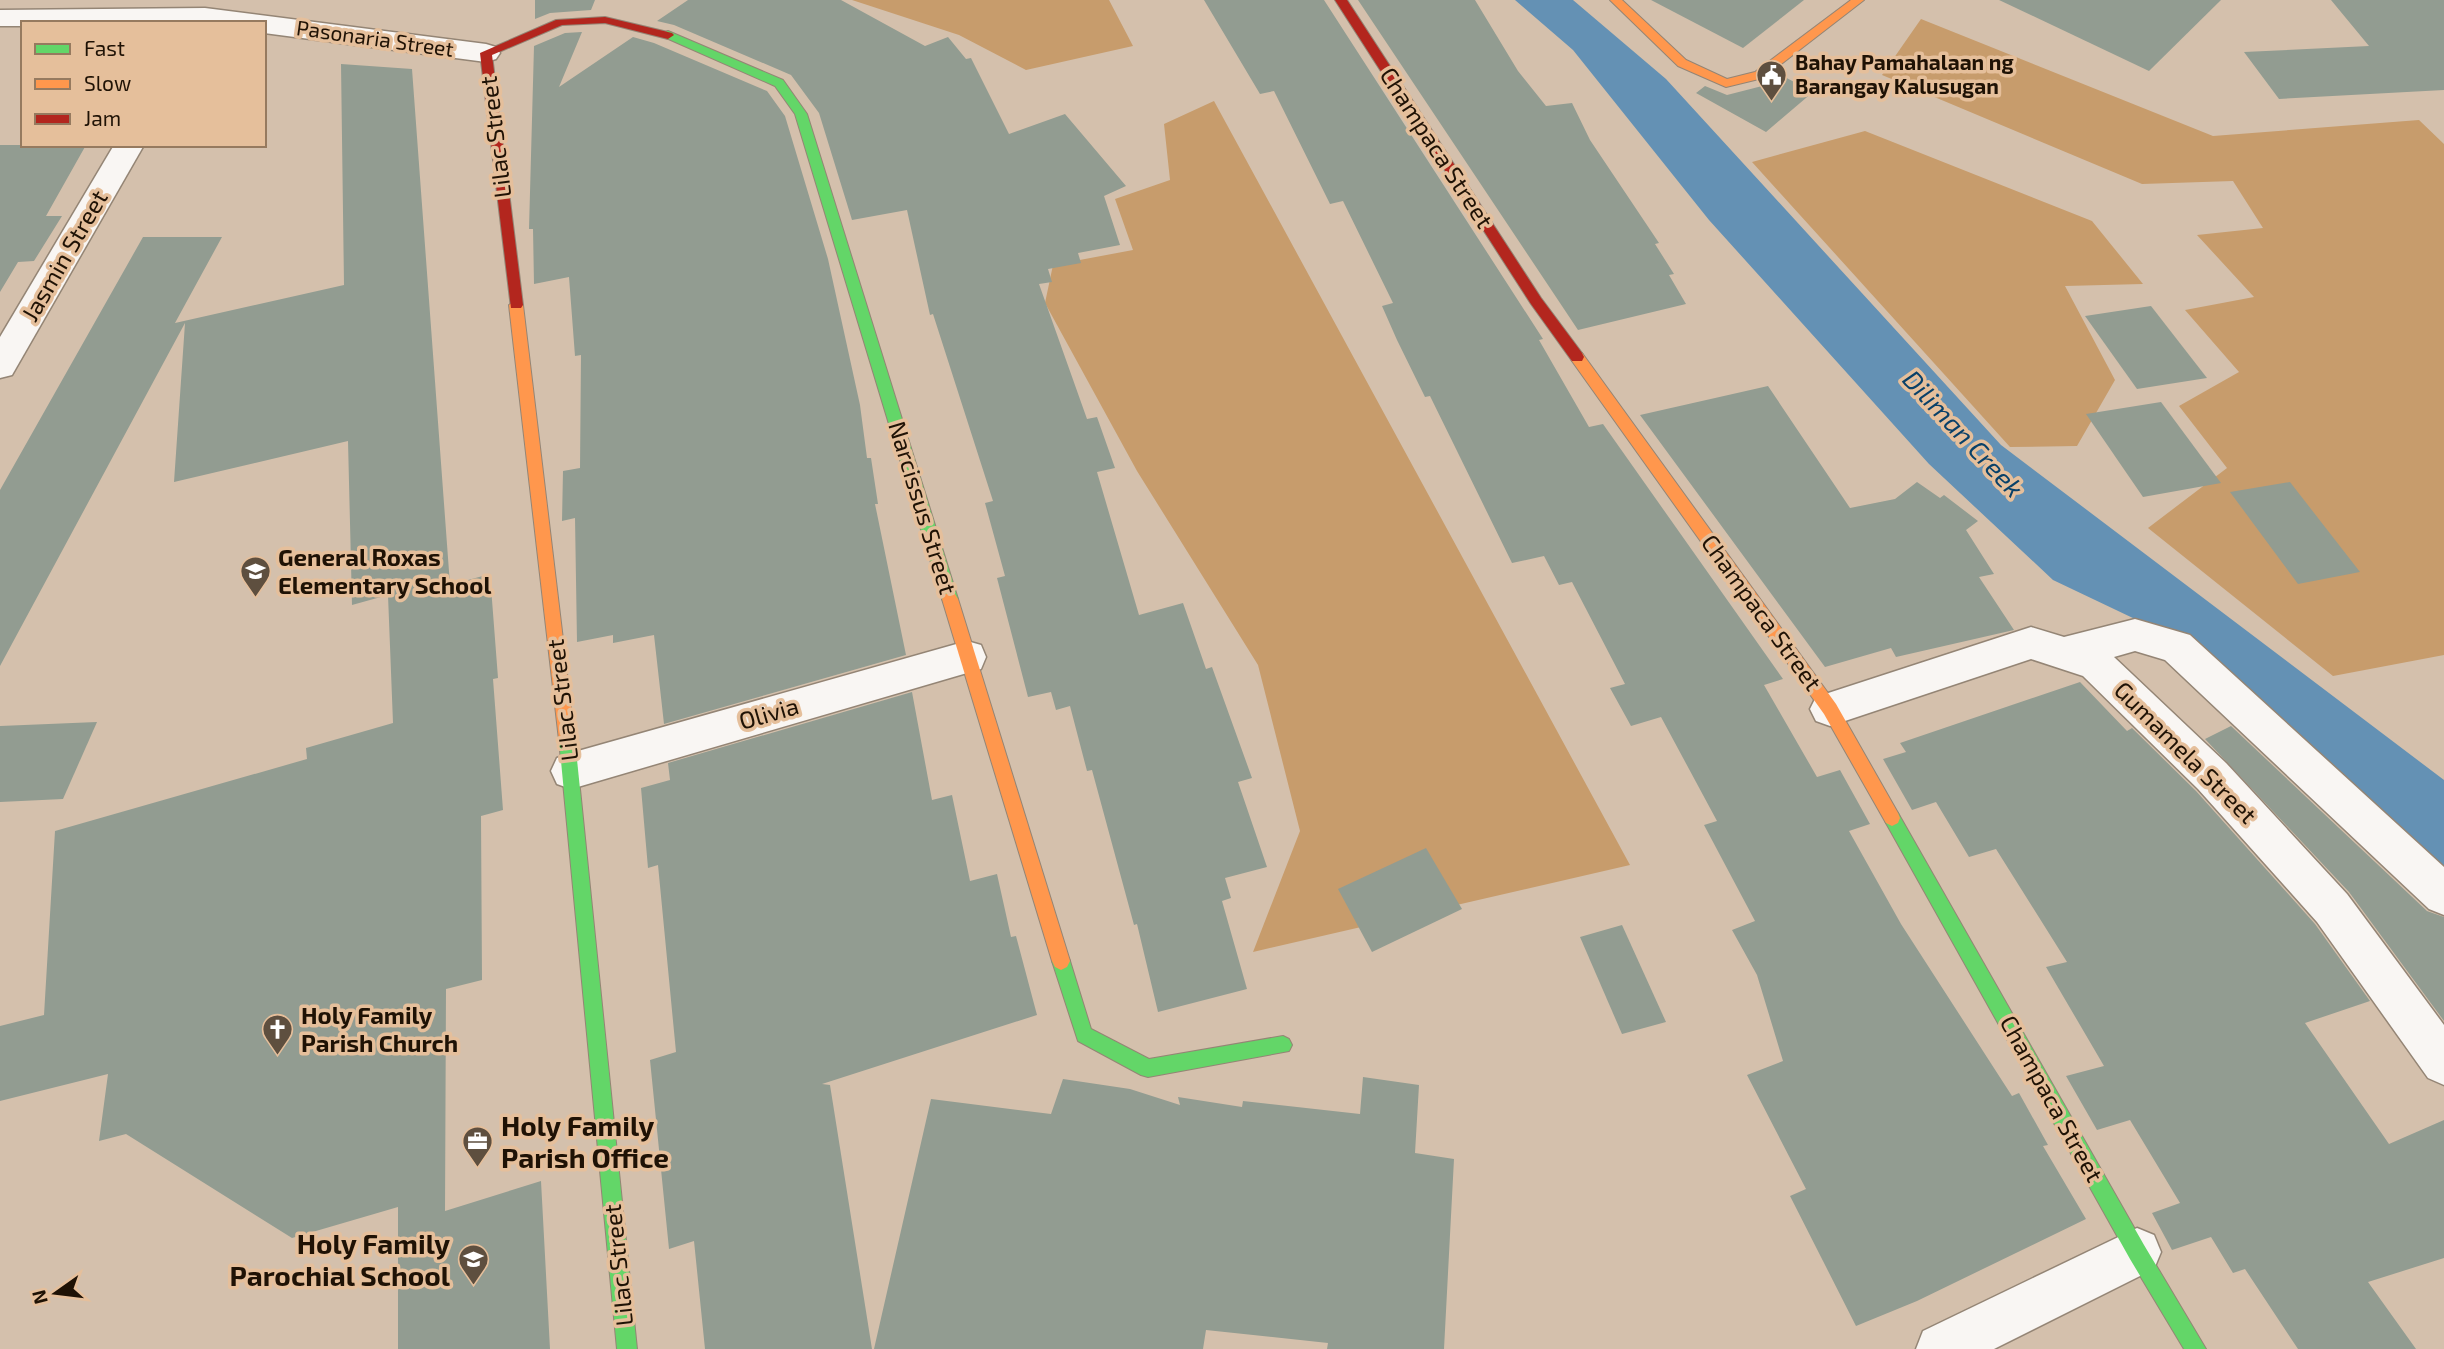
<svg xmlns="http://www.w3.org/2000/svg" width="2444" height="1349" viewBox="0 0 2444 1349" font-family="'Exo 2',sans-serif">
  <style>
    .forest { fill: #c79c6c }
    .water { fill: #6491b4 }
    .building { fill: #929c91 }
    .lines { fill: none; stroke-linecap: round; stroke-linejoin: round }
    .street-casing { stroke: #948575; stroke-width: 3 }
    .fast-casing { stroke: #948575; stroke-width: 2 }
    .slow-casing { stroke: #948575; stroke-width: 2 }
    .jam-casing { stroke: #948575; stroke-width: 2 }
    .street { fill: #f9f6f3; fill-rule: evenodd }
    .fast { fill: #63d668; fill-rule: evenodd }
    .slow { fill: #ff974d; fill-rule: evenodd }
    .jam { fill: #b3261e; fill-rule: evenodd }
    .labels { text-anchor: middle; stroke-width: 7; stroke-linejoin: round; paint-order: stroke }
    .far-street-label { font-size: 21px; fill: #1f1205; stroke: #e5bf9b }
    .far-poi-label { font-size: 21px; font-weight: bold; fill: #1f1205; stroke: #e5bf9b; text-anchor: start }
    .street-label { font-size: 24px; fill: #1f1205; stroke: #e5bf9b }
    .poi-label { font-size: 24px; font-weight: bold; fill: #1f1205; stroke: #e5bf9b; text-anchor: start }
    .water-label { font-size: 26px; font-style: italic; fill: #094169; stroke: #e5bf9b }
    .near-poi-label { font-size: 28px; font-weight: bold; fill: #1f1205; stroke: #e5bf9b; text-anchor: start }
  </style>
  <rect width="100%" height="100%" fill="#d4c0ac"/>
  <g class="forest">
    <polygon points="852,0 1109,0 1133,46 1026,70 959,35"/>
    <polygon points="1921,19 2213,136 2419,120 2444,144 2444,655 2333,676 2148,528 2227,468 2179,406 2239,372 2185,310 2254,297 2197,235 2263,228 2233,181 2142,184 1882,75"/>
    <polygon points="1214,101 1630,865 1253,952 1300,831 1258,665 1137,471 1045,303 1053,265 1133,250 1115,199 1170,180 1164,124"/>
    <polygon points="1865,131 2092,221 2143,284 2065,286 2115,380 2077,446 2010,447 1752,162"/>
  </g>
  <polygon class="water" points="1515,0 1573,0 1666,79 2001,445 2444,780 2444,883 2177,639 2053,580 1929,464 1709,220 1573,50"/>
  <g class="building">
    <polygon points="535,0 595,0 591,10 550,13 535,19"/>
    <polygon points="688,0 841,0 925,46 948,37 966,59 971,58 1009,134 1065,114 1126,186 1104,196 1120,245 1078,253 1081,263 1048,269 1052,282 1039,284 1087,419 1097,417 1115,468 1097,472 1139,615 1183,603 1206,669 1212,667 1252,778 1238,782 1267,867 1225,878 1231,898 1222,901 1247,989 1158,1012 1137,924 1134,925 1092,770 1087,771 1070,706 1056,710 1051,692 1028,697 997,578 1005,576 985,503 993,501 933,314 930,315 907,210 852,220 819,113 791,75 674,25 657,21"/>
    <polygon points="1204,0 1324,0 1543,339 1539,340 1589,427 1603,424 1783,679 1764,685 1817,777 1840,770 1870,824 1849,831 1901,924 2012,1096 2019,1093 2048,1145 2043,1146 2086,1219 1917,1301 1856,1326 1790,1196 1806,1189 1747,1075 1783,1061 1757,975 1732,930 1755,921 1704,825 1717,821 1661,717 1631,726 1610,688 1625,684 1572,582 1559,585 1544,556 1512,563 1430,396 1425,397 1397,340 1382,306 1393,303 1343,201 1330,204 1274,91 1260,94"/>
    <polygon points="1358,0 1475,0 1518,71 1546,106 1572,103 1590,140 1659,243 1655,244 1674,274 1669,275 1686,304 1578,330"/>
    <polygon points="1651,0 1804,0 1743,48"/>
    <polygon points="1999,0 2221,0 2149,71"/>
    <polygon points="2331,0 2444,0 2444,90 2279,99 2244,52 2369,46"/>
    <polygon points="582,32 559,87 633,37 654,43 767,91 785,116 828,259 860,405 867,458 871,458 878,504 875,504 906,655 664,724 654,635 613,643 613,635 577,642 575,518 562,521 563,471 580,468 581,355 575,356 569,277 534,284 533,229 529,229 534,46 565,33"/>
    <polygon points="341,64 412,69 450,585 490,574 498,678 493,679 503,810 481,816 482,980 446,989 445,1211 541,1181 550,1349 398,1349 398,1207 292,1238 126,1134 99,1141 108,1074 0,1101 0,1026 44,1015 55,831 307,759 306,748 393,723 388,595 352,605 348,441 174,482 185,323 0,666 0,490 143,237 222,237 175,323 344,285"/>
    <polygon points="1781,75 1813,92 1766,132 1696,93 1705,86 1727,95 1770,84"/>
    <polygon points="0,145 86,145 46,216 62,216 34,261 18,262 0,292"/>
    <polygon points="2151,306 2207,378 2137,389 2085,316"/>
    <polygon points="1768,386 1850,508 1895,499 1917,482 1940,498 1944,495 1978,521 1966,530 1994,574 1979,577 2014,630 1896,657 1891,648 1825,667 1640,415"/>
    <polygon points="2161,402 2221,483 2143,497 2086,414"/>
    <polygon points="2290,482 2360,572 2298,584 2230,492"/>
    <polygon points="2080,682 2127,731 2132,728 2196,791 2315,924 2370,1001 2305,1023 2389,1144 2444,1120 2444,1258 2368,1282 2416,1349 2298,1349 2245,1269 2233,1273 2211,1237 2172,1250 2152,1213 2180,1203 2130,1120 2097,1130 2066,1076 2104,1066 2046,967 2067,962 1996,849 1969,857 1936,802 1912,810 1883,759 1906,752 1900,743"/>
    <polygon points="912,692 932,800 952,795 970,881 997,874 1011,937 1016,936 1037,1015 822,1084 830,1085 872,1349 705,1349 694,1241 669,1249 650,1060 676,1052 658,865 648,868 641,788 670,780 668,763"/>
    <polygon points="97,722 63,799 0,802 0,726"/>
    <polygon points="2231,726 2427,911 2444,917 2444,1021 2349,892 2205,739"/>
    <polygon points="1426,848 1462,909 1372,952 1338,889"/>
    <polygon points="1622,925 1666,1022 1622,1034 1580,937"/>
    <polygon points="1363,1077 1419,1085 1415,1153 1454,1159 1444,1349 1327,1349 1328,1343 1206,1330 1203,1349 874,1349 931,1099 1051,1114 1063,1079 1130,1089 1180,1105 1178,1097 1242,1107 1243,1101 1360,1114"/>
  </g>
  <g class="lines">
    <defs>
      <g id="street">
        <polygon points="205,8 486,44 496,47 500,53 496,59 486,62 264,33 264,23 23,23 23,26 0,26 0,10"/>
        <polygon points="114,145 144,145 12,375 0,378 0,337"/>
        <polygon points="2135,619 2190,635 2444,867 2444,915 2429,909 2165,660 2135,651 2114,657 2226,763 2347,894 2444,1025 2444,1085 2428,1078 2317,922 2198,789 2083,676 2031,659 1830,726 1816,721 1810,709 1816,697 2031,627 2064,637"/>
        <polygon points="967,641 981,645 986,657 981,669 967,673 571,789 557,784 551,771 557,758 571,753"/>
        <polygon points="2137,1228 2154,1235 2161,1252 2154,1269 1994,1349 1916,1349 1923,1331"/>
      </g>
      <g id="fast">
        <polygon points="668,31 783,80 807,114 958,599 955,604 945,604 942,599 795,114 775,86 664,37 664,33"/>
        <polygon points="567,733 573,735 575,740 637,1349 617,1349 559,740 561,735"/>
        <polygon points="1892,810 1898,813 2144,1245 2206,1349 2184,1349 2130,1259 1886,823 1884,818 1886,813"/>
        <polygon points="1061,952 1067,955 1070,961 1091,1029 1149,1059 1283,1036 1289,1039 1292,1045 1289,1051 1148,1077 1141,1075 1078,1041 1052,961 1055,955"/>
      </g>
      <g id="slow">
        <polygon points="1610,0 1622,0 1686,60 1727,79 1755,72 1851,0 1864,0 1763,78 1726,87 1678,66"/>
        <polygon points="516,300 523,305 575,740 573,745 567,747 561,745 559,740 509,305"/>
        <polygon points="1577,352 1582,353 1836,704 1898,813 1900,818 1898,823 1892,826 1886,823 1824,714 1572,361 1570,357"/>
        <polygon points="950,593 955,594 958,599 1070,961 1067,967 1061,970 1055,967 1052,961 942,599 945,594"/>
      </g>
      <g id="jam">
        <polygon points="1335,0 1347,0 1541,298 1582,353 1584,357 1582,361 1572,361 1531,304"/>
        <polygon points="605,17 672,33 674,35 668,39 605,23 562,25 492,55 523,305 521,308 511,308 480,53 556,20"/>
      </g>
    </defs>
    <use href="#street" class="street-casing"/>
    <use href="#fast" class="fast-casing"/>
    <use href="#slow" class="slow-casing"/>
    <use href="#jam" class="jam-casing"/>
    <use href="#street" class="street"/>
    <use href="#fast" class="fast"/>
    <use href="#slow" class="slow"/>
    <use href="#jam" class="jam"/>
  </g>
  <defs>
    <symbol id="civic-pin" viewBox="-11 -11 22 30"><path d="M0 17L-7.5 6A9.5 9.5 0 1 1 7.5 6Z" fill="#5e4f3f" stroke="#e5bf9b"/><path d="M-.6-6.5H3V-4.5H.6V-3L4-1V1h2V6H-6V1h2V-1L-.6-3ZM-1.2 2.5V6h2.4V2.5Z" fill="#fff"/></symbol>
    <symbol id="school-pin" viewBox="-11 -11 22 30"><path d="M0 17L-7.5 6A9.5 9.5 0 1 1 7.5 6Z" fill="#5e4f3f" stroke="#e5bf9b"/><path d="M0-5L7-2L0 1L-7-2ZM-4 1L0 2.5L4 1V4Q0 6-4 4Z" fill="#fff"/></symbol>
    <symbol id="church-pin" viewBox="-11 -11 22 30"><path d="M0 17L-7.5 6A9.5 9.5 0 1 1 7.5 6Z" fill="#5e4f3f" stroke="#e5bf9b"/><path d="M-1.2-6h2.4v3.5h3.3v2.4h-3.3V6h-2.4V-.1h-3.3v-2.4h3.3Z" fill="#fff"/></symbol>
    <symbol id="office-pin" viewBox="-11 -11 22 30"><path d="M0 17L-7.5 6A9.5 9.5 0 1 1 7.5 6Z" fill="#5e4f3f" stroke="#e5bf9b"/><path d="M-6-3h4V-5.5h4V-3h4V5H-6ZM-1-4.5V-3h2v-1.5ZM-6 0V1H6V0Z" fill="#fff"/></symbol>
  </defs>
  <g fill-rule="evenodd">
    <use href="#civic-pin" x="1754" y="58" width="35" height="47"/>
    <use href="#school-pin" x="238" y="554" width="35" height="47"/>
    <use href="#church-pin" x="260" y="1012" width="35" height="47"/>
    <use href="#office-pin" x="460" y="1124" width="35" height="47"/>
    <use href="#school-pin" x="456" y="1242" width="35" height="47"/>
  </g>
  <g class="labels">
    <g class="far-street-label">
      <text transform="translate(375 39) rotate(8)" y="7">Pasonaria Street</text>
    </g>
    <g class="far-poi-label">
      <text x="1795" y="70">Bahay Pamahalaan ng<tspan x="1795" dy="24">Barangay Kalusugan</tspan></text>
    </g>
    <g class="street-label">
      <text transform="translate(496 137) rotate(-97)" y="8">Lilac Street</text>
      <text transform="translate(1436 148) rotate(57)" y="8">Champaca Street</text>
      <text transform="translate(65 256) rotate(-60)" y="8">Jasmin Street</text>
      <text transform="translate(922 508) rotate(73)" y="8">Narcissus Street</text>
      <text transform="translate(1761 613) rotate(54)" y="8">Champaca Street</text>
      <text transform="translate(563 700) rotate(-97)" y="8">Lilac Street</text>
      <text transform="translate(769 714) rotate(-16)" y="8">Olivia</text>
      <text transform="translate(2185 753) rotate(45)" y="8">Gumamela Street</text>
      <text transform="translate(2051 1099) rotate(61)" y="8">Champaca Street</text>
      <text transform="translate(619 1265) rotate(-96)" y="8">Lilac Street</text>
    </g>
    <g class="poi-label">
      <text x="278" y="566">General Roxas<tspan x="278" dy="28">Elementary School</tspan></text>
      <text x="301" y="1024">Holy Family<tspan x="301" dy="28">Parish Church</tspan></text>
    </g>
    <g class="water-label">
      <text transform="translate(1963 434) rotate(47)" y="9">Diliman Creek</text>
    </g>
    <g class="near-poi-label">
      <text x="501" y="1136">Holy Family<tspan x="501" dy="32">Parish Office</tspan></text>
      <text x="450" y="1254" text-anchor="end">Holy Family<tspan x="450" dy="32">Parochial School</tspan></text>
    </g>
  </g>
  <rect x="21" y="21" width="245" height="126" fill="#e5bf9b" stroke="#967a5f" stroke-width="2"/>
  <rect x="35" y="44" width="35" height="10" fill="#63d668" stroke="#967a5f" stroke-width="2"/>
  <text x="84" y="56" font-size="21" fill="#1f1205">Fast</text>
  <rect x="35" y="79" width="35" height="10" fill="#ff974d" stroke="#967a5f" stroke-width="2"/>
  <text x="84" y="91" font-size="21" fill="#1f1205">Slow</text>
  <rect x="35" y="114" width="35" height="10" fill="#b3261e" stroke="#967a5f" stroke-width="2"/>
  <text x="84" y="126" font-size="21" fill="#1f1205">Jam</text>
  <g transform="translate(56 1293) rotate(256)" stroke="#e5bf9b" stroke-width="5" paint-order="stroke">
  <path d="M0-5L12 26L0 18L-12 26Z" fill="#1f1205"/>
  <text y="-10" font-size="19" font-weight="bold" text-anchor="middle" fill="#1f1205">N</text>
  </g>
</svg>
